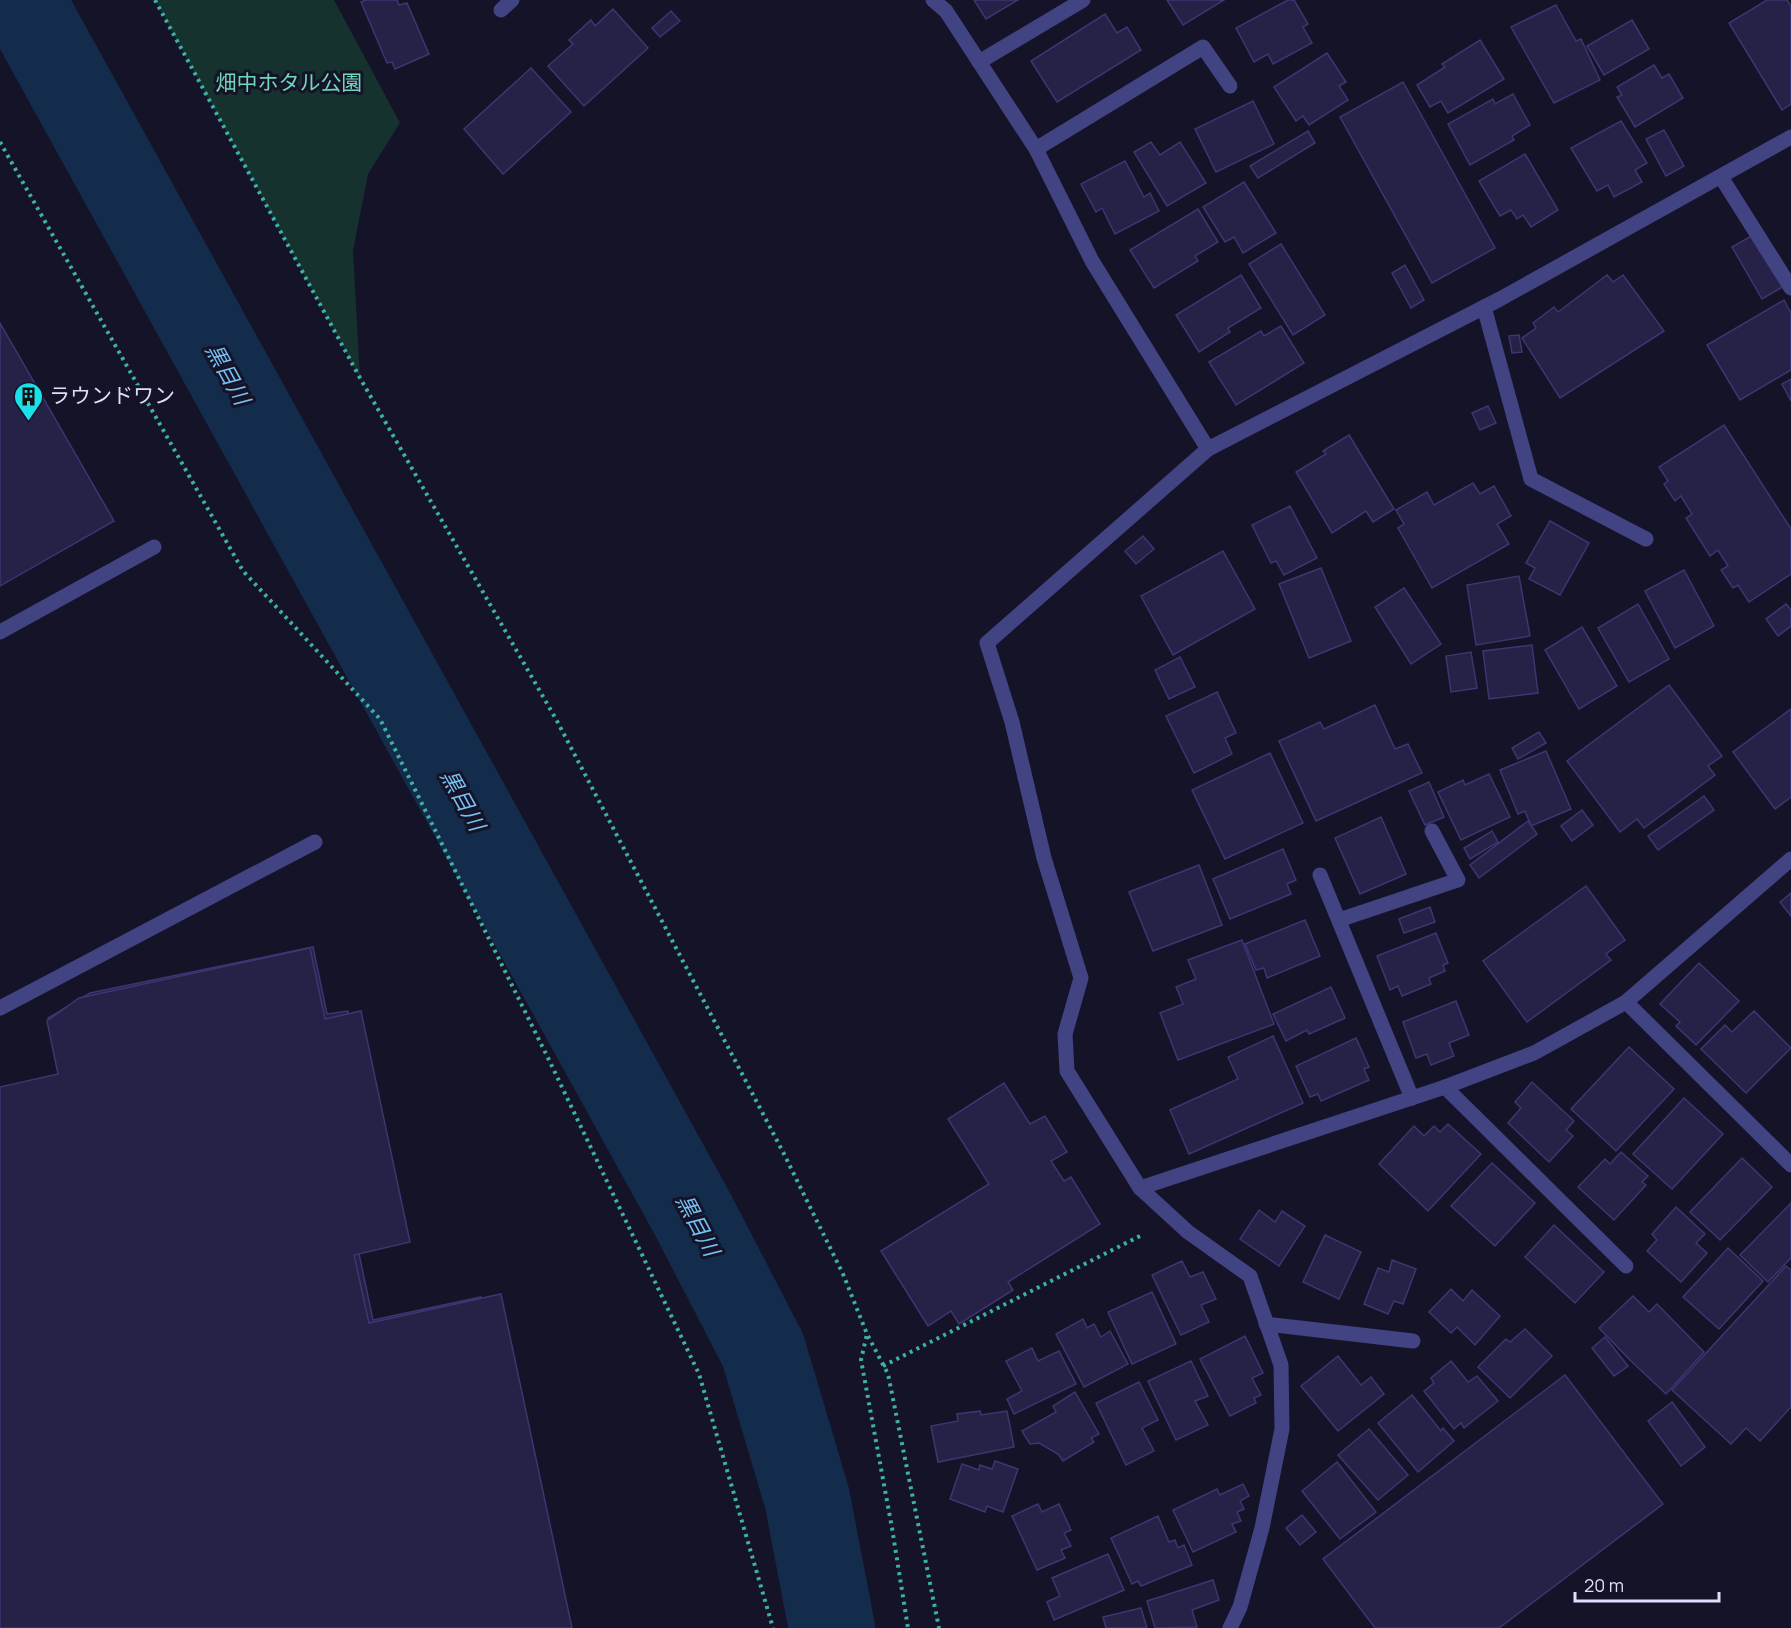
<svg xmlns="http://www.w3.org/2000/svg" width="1791" height="1628" viewBox="0 0 1791 1628" font-family="Manrope,'Noto Sans JP',sans-serif">
  <style>
    .green { fill: #16322f }
    .lines { fill: none; stroke-linecap: round; stroke-linejoin: round }
    .river { stroke: #142c4b; stroke-width: 86 }
    .building { fill: #262147; stroke: #3e3571; stroke-width: 1.5; fill-rule: evenodd }
    .path { stroke: #3cb1a4; stroke-width: 4; stroke-dasharray: 3 4.5; stroke-linecap: butt }
    .service { stroke: #424383; stroke-width: 15 }
    .minor { stroke: #424383; stroke-width: 15 }
    .labels { text-anchor: middle; stroke-width: 6; stroke-linejoin: round; paint-order: stroke }
    .park-label { font-size: 21px; fill: #6fd6b7; stroke: #151328 }
    .poi-label { font-size: 21px; fill: #dfddfc; stroke: #151328; text-anchor: start }
    .water-label { font-size: 22px; font-style: italic; fill: #75bff2; stroke: #151328 }
  </style>
  <rect width="100%" height="100%" fill="#151328"/>
  <polygon class="green" points="155,0 334,0 400,123 368,174 353,251 360,378"/>
  <g class="lines">
    <polyline class="river" points="22,0 692,1213 763,1350 807,1498 832,1628"/>
  </g>
  <g class="building">
    <polygon points="366,0 397,0 399,5 407,3 429,54 395,69 392,62 387,63 361,2"/>
    <polygon points="974,0 1018,0 986,19"/>
    <polygon points="1167,0 1224,0 1183,25"/>
    <polygon points="1288,0 1294,0 1308,24 1303,27 1312,43 1273,64 1268,54 1254,62 1236,28"/>
    <polygon points="1767,0 1787,0 1791,6 1791,104 1782,110 1729,23"/>
    <polygon points="1556,5 1576,41 1581,39 1600,80 1554,103 1511,27"/>
    <polygon points="613,9 648,48 584,106 548,66 573,44 569,40 591,20 595,26"/>
    <polygon points="671,11 680,21 660,37 652,28"/>
    <polygon points="1105,14 1117,33 1127,27 1141,50 1057,102 1031,61"/>
    <polygon points="1632,20 1649,49 1604,75 1587,46"/>
    <polygon points="1480,40 1504,79 1448,113 1441,101 1430,107 1417,85 1445,67 1442,64"/>
    <polygon points="1327,53 1346,82 1339,86 1348,100 1309,125 1303,116 1296,121 1274,87"/>
    <polygon points="1654,65 1662,78 1669,74 1683,98 1635,127 1617,97 1622,95 1617,87"/>
    <polygon points="531,68 571,112 503,174 464,129"/>
    <polygon points="1403,82 1495,248 1432,283 1340,117"/>
    <polygon points="1513,94 1530,125 1512,136 1514,140 1470,165 1448,124 1493,99 1495,104"/>
    <polygon points="1253,101 1274,144 1216,172 1195,129"/>
    <polygon points="1621,121 1647,163 1635,170 1642,182 1614,197 1608,185 1597,191 1571,148"/>
    <polygon points="1664,130 1684,166 1666,176 1646,139"/>
    <polygon points="1308,131 1315,143 1258,178 1250,166"/>
    <polygon points="1151,142 1160,155 1180,142 1206,183 1167,206 1134,152"/>
    <polygon points="1525,154 1558,210 1531,227 1523,215 1517,219 1511,210 1500,216 1479,181"/>
    <polygon points="1125,161 1144,197 1150,193 1159,211 1115,234 1102,208 1096,212 1081,184"/>
    <polygon points="1244,182 1276,233 1243,253 1234,237 1225,242 1203,207"/>
    <polygon points="1198,209 1218,242 1195,256 1198,261 1154,288 1130,250"/>
    <polygon points="1753,235 1784,286 1762,299 1732,247"/>
    <polygon points="1281,244 1325,315 1293,335 1249,264"/>
    <polygon points="1405,265 1424,300 1411,308 1392,273"/>
    <polygon points="1241,275 1261,308 1228,328 1230,332 1199,352 1176,315"/>
    <polygon points="1607,275 1613,282 1623,275 1664,331 1560,398 1522,338 1536,328 1533,323 1554,307 1558,312"/>
    <polygon points="1784,300 1791,313 1791,370 1740,400 1707,345"/>
    <polygon points="0,323 114,521 0,586"/>
    <polygon points="1281,326 1304,363 1236,405 1209,362 1261,331 1264,336"/>
    <polygon points="1519,335 1522,352 1512,353 1509,336"/>
    <polygon points="1791,379 1791,401 1782,384"/>
    <polygon points="1488,406 1496,423 1480,430 1472,413"/>
    <polygon points="1724,425 1791,529 1791,574 1749,602 1738,585 1733,588 1721,570 1728,566 1718,550 1710,556 1686,518 1692,514 1681,496 1675,501 1664,484 1668,481 1659,467"/>
    <polygon points="1349,435 1394,509 1373,522 1366,511 1332,533 1296,472 1326,454 1323,451"/>
    <polygon points="1473,483 1480,494 1494,486 1511,516 1497,524 1509,544 1432,588 1398,528 1404,524 1396,510 1427,492 1434,505"/>
    <polygon points="1290,506 1317,558 1284,575 1276,561 1271,563 1252,525"/>
    <polygon points="1550,521 1589,543 1560,595 1529,579 1535,568 1526,563"/>
    <polygon points="1143,536 1154,549 1136,564 1125,551"/>
    <polygon points="1223,551 1255,609 1173,655 1141,596"/>
    <polygon points="1321,568 1351,641 1309,658 1279,584"/>
    <polygon points="1684,570 1714,626 1675,648 1645,591"/>
    <polygon points="1519,576 1530,636 1476,645 1467,585"/>
    <polygon points="1404,588 1441,644 1411,664 1375,607"/>
    <polygon points="1638,604 1669,659 1629,682 1598,628"/>
    <polygon points="1786,604 1791,610 1791,626 1778,636 1766,619"/>
    <polygon points="1582,627 1617,686 1579,709 1545,650"/>
    <polygon points="1532,645 1538,693 1489,699 1483,651"/>
    <polygon points="1471,652 1477,688 1451,692 1446,656"/>
    <polygon points="1180,657 1195,687 1169,699 1155,670"/>
    <polygon points="1669,685 1722,756 1708,766 1715,775 1644,828 1637,819 1620,832 1567,761"/>
    <polygon points="1217,692 1236,733 1225,738 1232,754 1194,773 1166,716"/>
    <polygon points="1375,705 1395,749 1408,744 1422,773 1316,821 1279,741 1320,722 1324,729"/>
    <polygon points="1791,709 1791,797 1775,809 1733,752"/>
    <polygon points="1539,732 1546,743 1518,759 1512,748"/>
    <polygon points="1546,751 1571,809 1531,826 1525,811 1518,814 1500,770"/>
    <polygon points="1270,753 1303,823 1225,859 1192,790"/>
    <polygon points="1489,774 1510,817 1461,840 1438,792 1463,780 1465,785"/>
    <polygon points="1429,782 1444,817 1425,825 1409,791"/>
    <polygon points="1704,796 1714,810 1658,850 1648,836"/>
    <polygon points="1582,810 1593,825 1572,841 1561,826"/>
    <polygon points="1381,817 1406,874 1360,894 1335,838"/>
    <polygon points="1528,821 1537,834 1479,878 1470,865"/>
    <polygon points="1492,831 1498,842 1470,859 1464,848"/>
    <polygon points="1283,849 1296,880 1287,884 1291,894 1230,919 1213,879"/>
    <polygon points="1199,865 1222,925 1153,951 1129,892"/>
    <polygon points="1586,886 1625,940 1606,954 1611,960 1527,1022 1483,961"/>
    <polygon points="1791,893 1791,916 1780,902"/>
    <polygon points="1430,907 1435,922 1404,933 1399,919"/>
    <polygon points="1305,920 1320,956 1267,978 1264,968 1256,970 1245,944"/>
    <polygon points="1436,933 1448,963 1443,965 1445,971 1429,978 1431,984 1402,996 1398,986 1390,990 1377,956"/>
    <polygon points="1242,940 1274,1024 1178,1060 1160,1013 1183,1004 1176,987 1196,979 1188,960"/>
    <path d="M 313,947 L 327,1014 L 348,1011 L 397,1242 L 358,1249 L 373,1320 L 481,1297 L 550,1628 L 265,1628 L 209,1356 L 327,1332 L 312,1263 L 109,1305 L 123,1373 L 175,1361 L 230,1625 L 218,1628 L 0,1628 L 0,1111 L 64,1098 L 48,1018 L 90,993 ZM 266,1015 L 269,1030 L 119,1063 L 116,1047 Z"/>
    <polygon points="310,948 325,1019 361,1011 410,1242 354,1255 369,1323 501,1294 572,1628 0,1628 0,1087 58,1074 47,1021 79,998"/>
    <polygon points="1699,963 1739,1001 1696,1045 1676,1026 1680,1022 1660,1004"/>
    <polygon points="1331,987 1345,1018 1309,1034 1307,1030 1286,1041 1273,1014"/>
    <polygon points="1456,1001 1469,1035 1449,1043 1454,1056 1431,1065 1427,1054 1416,1058 1403,1022"/>
    <polygon points="1754,1011 1791,1048 1746,1093 1701,1049 1725,1025 1732,1032"/>
    <polygon points="1273,1036 1303,1103 1189,1154 1170,1110 1238,1079 1228,1057"/>
    <polygon points="1356,1038 1369,1067 1364,1069 1369,1080 1321,1101 1318,1094 1310,1097 1296,1066"/>
    <polygon points="1629,1047 1674,1089 1616,1151 1571,1109"/>
    <polygon points="1532,1082 1574,1121 1566,1130 1573,1136 1549,1162 1508,1123 1521,1108 1515,1102"/>
    <polygon points="1004,1083 1030,1124 1045,1116 1067,1152 1051,1161 1064,1181 1071,1177 1100,1224 1008,1282 1013,1290 959,1324 951,1311 928,1326 881,1251 989,1184 948,1119"/>
    <polygon points="1684,1098 1723,1134 1672,1189 1633,1154"/>
    <polygon points="1448,1124 1481,1154 1428,1211 1379,1164 1414,1126 1424,1136 1434,1126 1440,1132"/>
    <polygon points="1621,1152 1648,1176 1642,1182 1646,1185 1614,1220 1578,1187 1605,1159 1610,1164"/>
    <polygon points="1742,1158 1772,1187 1720,1240 1690,1212"/>
    <polygon points="1492,1163 1535,1203 1495,1246 1451,1206"/>
    <polygon points="1791,1203 1791,1258 1768,1282 1740,1255"/>
    <polygon points="1676,1207 1705,1234 1696,1243 1707,1253 1681,1282 1647,1251 1657,1240 1652,1234"/>
    <polygon points="1259,1210 1275,1222 1282,1211 1305,1226 1279,1266 1240,1239"/>
    <polygon points="1554,1225 1604,1272 1575,1303 1525,1257"/>
    <polygon points="1325,1235 1361,1252 1339,1299 1303,1282"/>
    <polygon points="1728,1248 1763,1281 1719,1329 1683,1297"/>
    <polygon points="1392,1260 1416,1269 1403,1304 1394,1301 1388,1314 1364,1304 1378,1268 1389,1272"/>
    <polygon points="1182,1261 1190,1277 1203,1272 1216,1299 1201,1305 1209,1322 1181,1335 1152,1275"/>
    <polygon points="1786,1266 1791,1270 1791,1407 1760,1441 1746,1428 1731,1444 1672,1390"/>
    <polygon points="1451,1289 1463,1301 1472,1290 1500,1316 1475,1345 1457,1327 1451,1333 1429,1312"/>
    <polygon points="1152,1292 1176,1344 1132,1364 1108,1312"/>
    <polygon points="1633,1296 1649,1312 1657,1304 1704,1352 1666,1394 1630,1360 1599,1328"/>
    <polygon points="1083,1319 1087,1328 1094,1324 1101,1337 1110,1331 1128,1364 1084,1387 1056,1334"/>
    <polygon points="1525,1329 1552,1356 1510,1398 1478,1367 1506,1339 1510,1342"/>
    <polygon points="1245,1336 1263,1373 1252,1378 1261,1395 1254,1398 1256,1403 1230,1416 1200,1359"/>
    <polygon points="1605,1337 1628,1366 1614,1376 1592,1348"/>
    <polygon points="1032,1348 1038,1361 1059,1351 1076,1384 1014,1414 1007,1399 1022,1391 1006,1361"/>
    <polygon points="1338,1356 1361,1385 1371,1377 1384,1394 1338,1431 1301,1386"/>
    <polygon points="1191,1361 1208,1396 1195,1401 1208,1425 1176,1440 1148,1381"/>
    <polygon points="1451,1361 1468,1382 1477,1376 1498,1401 1464,1428 1461,1423 1454,1429 1424,1391 1434,1383 1431,1378"/>
    <polygon points="1565,1375 1663,1504 1499,1628 1375,1628 1323,1559"/>
    <polygon points="1139,1382 1158,1420 1142,1428 1154,1451 1126,1465 1096,1403"/>
    <polygon points="1075,1392 1099,1434 1091,1438 1094,1442 1063,1461 1058,1454 1039,1443 1030,1444 1022,1431 1056,1412 1053,1406"/>
    <polygon points="1412,1395 1441,1431 1443,1428 1454,1441 1418,1472 1378,1423"/>
    <polygon points="1672,1402 1705,1447 1681,1466 1648,1421"/>
    <polygon points="980,1411 981,1415 1007,1411 1014,1447 938,1462 931,1426 958,1421 957,1414"/>
    <polygon points="1369,1429 1408,1475 1378,1500 1338,1455"/>
    <polygon points="995,1461 1018,1469 1003,1512 987,1506 985,1512 950,1499 962,1464 979,1470 980,1465 992,1469"/>
    <polygon points="1337,1462 1376,1512 1340,1539 1302,1491"/>
    <polygon points="1243,1484 1249,1496 1240,1501 1244,1509 1237,1512 1241,1521 1232,1524 1236,1532 1193,1552 1173,1510 1217,1489 1220,1495"/>
    <polygon points="1038,1504 1042,1512 1059,1504 1071,1530 1064,1533 1071,1546 1061,1550 1065,1558 1037,1570 1012,1516"/>
    <polygon points="1302,1515 1316,1532 1300,1545 1286,1528"/>
    <polygon points="1158,1516 1169,1542 1175,1540 1178,1548 1184,1545 1192,1565 1141,1586 1138,1581 1132,1584 1111,1538"/>
    <polygon points="1108,1554 1124,1590 1054,1620 1047,1602 1060,1596 1052,1578"/>
    <polygon points="1213,1580 1219,1600 1192,1610 1197,1627 1155,1628 1147,1601"/>
    <polygon points="1141,1608 1147,1628 1106,1628 1103,1617"/>
  </g>
  <g class="lines">
    <g class="path">
      <polyline points="155,0 360,378 557,721 783,1152 843,1274 867,1334 861,1360 892,1528 908,1628"/>
      <polyline points="0,142 243,571 380,719 549,1060 699,1374 773,1628"/>
      <polyline points="868,1336 888,1374 939,1628"/>
      <polyline points="883,1366 1142,1235"/>
    </g>
    <g class="service">
      <polyline points="501,10 512,0"/>
      <polyline points="979,62 1083,0"/>
      <polyline points="1036,149 1203,47 1230,86"/>
      <polyline points="1721,177 1791,288"/>
      <polyline points="1484,307 1531,479 1646,539"/>
      <polyline points="0,632 154,547"/>
      <polyline points="1320,875 1412,1098"/>
      <polyline points="1339,920 1458,880 1432,831"/>
      <polyline points="1626,1002 1791,1165"/>
      <polyline points="0,1008 315,842"/>
      <polyline points="1445,1087 1626,1266"/>
      <polyline points="1266,1324 1413,1341"/>
    </g>
    <g class="minor">
      <polyline points="933,0 946,11 1036,149 1092,261 1208,449"/>
      <polyline points="1140,1188 1445,1087 1534,1053 1626,1002 1791,859"/>
      <polyline points="1230,1628 1240,1607 1262,1528 1282,1429 1281,1365 1250,1276 1188,1232 1140,1188 1067,1071 1065,1034 1081,978 1044,858 1012,722 987,643 1208,449 1500,299 1791,137"/>
    </g>
  </g>
  <defs>
    <symbol id="building-pin" viewBox="-11 -11 22 30"><path d="M0 17L-7.5 6A9.5 9.5 0 1 1 7.5 6Z" fill="#1be0ea" stroke="#151328"/><path d="M-4-6H4V6H1V3H-1V6H-4ZM-2.5-4.3h1.7v1.8h-1.7ZM.8-4.3h1.7v1.8H.8ZM-2.5-1h1.7V.8h-1.7ZM.8-1h1.7V.8H.8Z" fill="#111"/></symbol>
  </defs>
  <g fill-rule="evenodd">
    <use href="#building-pin" x="12" y="380" width="33" height="45"/>
  </g>
  <g class="labels">
    <g class="park-label">
      <text x="289" y="90">畑中ホタル公園</text>
    </g>
    <g class="poi-label">
      <text x="49" y="403">ラウンドワン</text>
    </g>
    <g class="water-label">
      <text transform="translate(228 374) rotate(61)" y="8">黒目川</text>
      <text transform="translate(463 800) rotate(61)" y="8">黒目川</text>
      <text transform="translate(698 1225) rotate(62)" y="8">黒目川</text>
    </g>
  </g>
  <path d="M1575 1592v9h144v-9" fill="none" stroke="#dfddfc" stroke-width="3"/>
  <text x="1584" y="1592" font-size="18" fill="#dfddfc" stroke="#151328" stroke-width="4.5" paint-order="stroke">20 m</text>
</svg>
